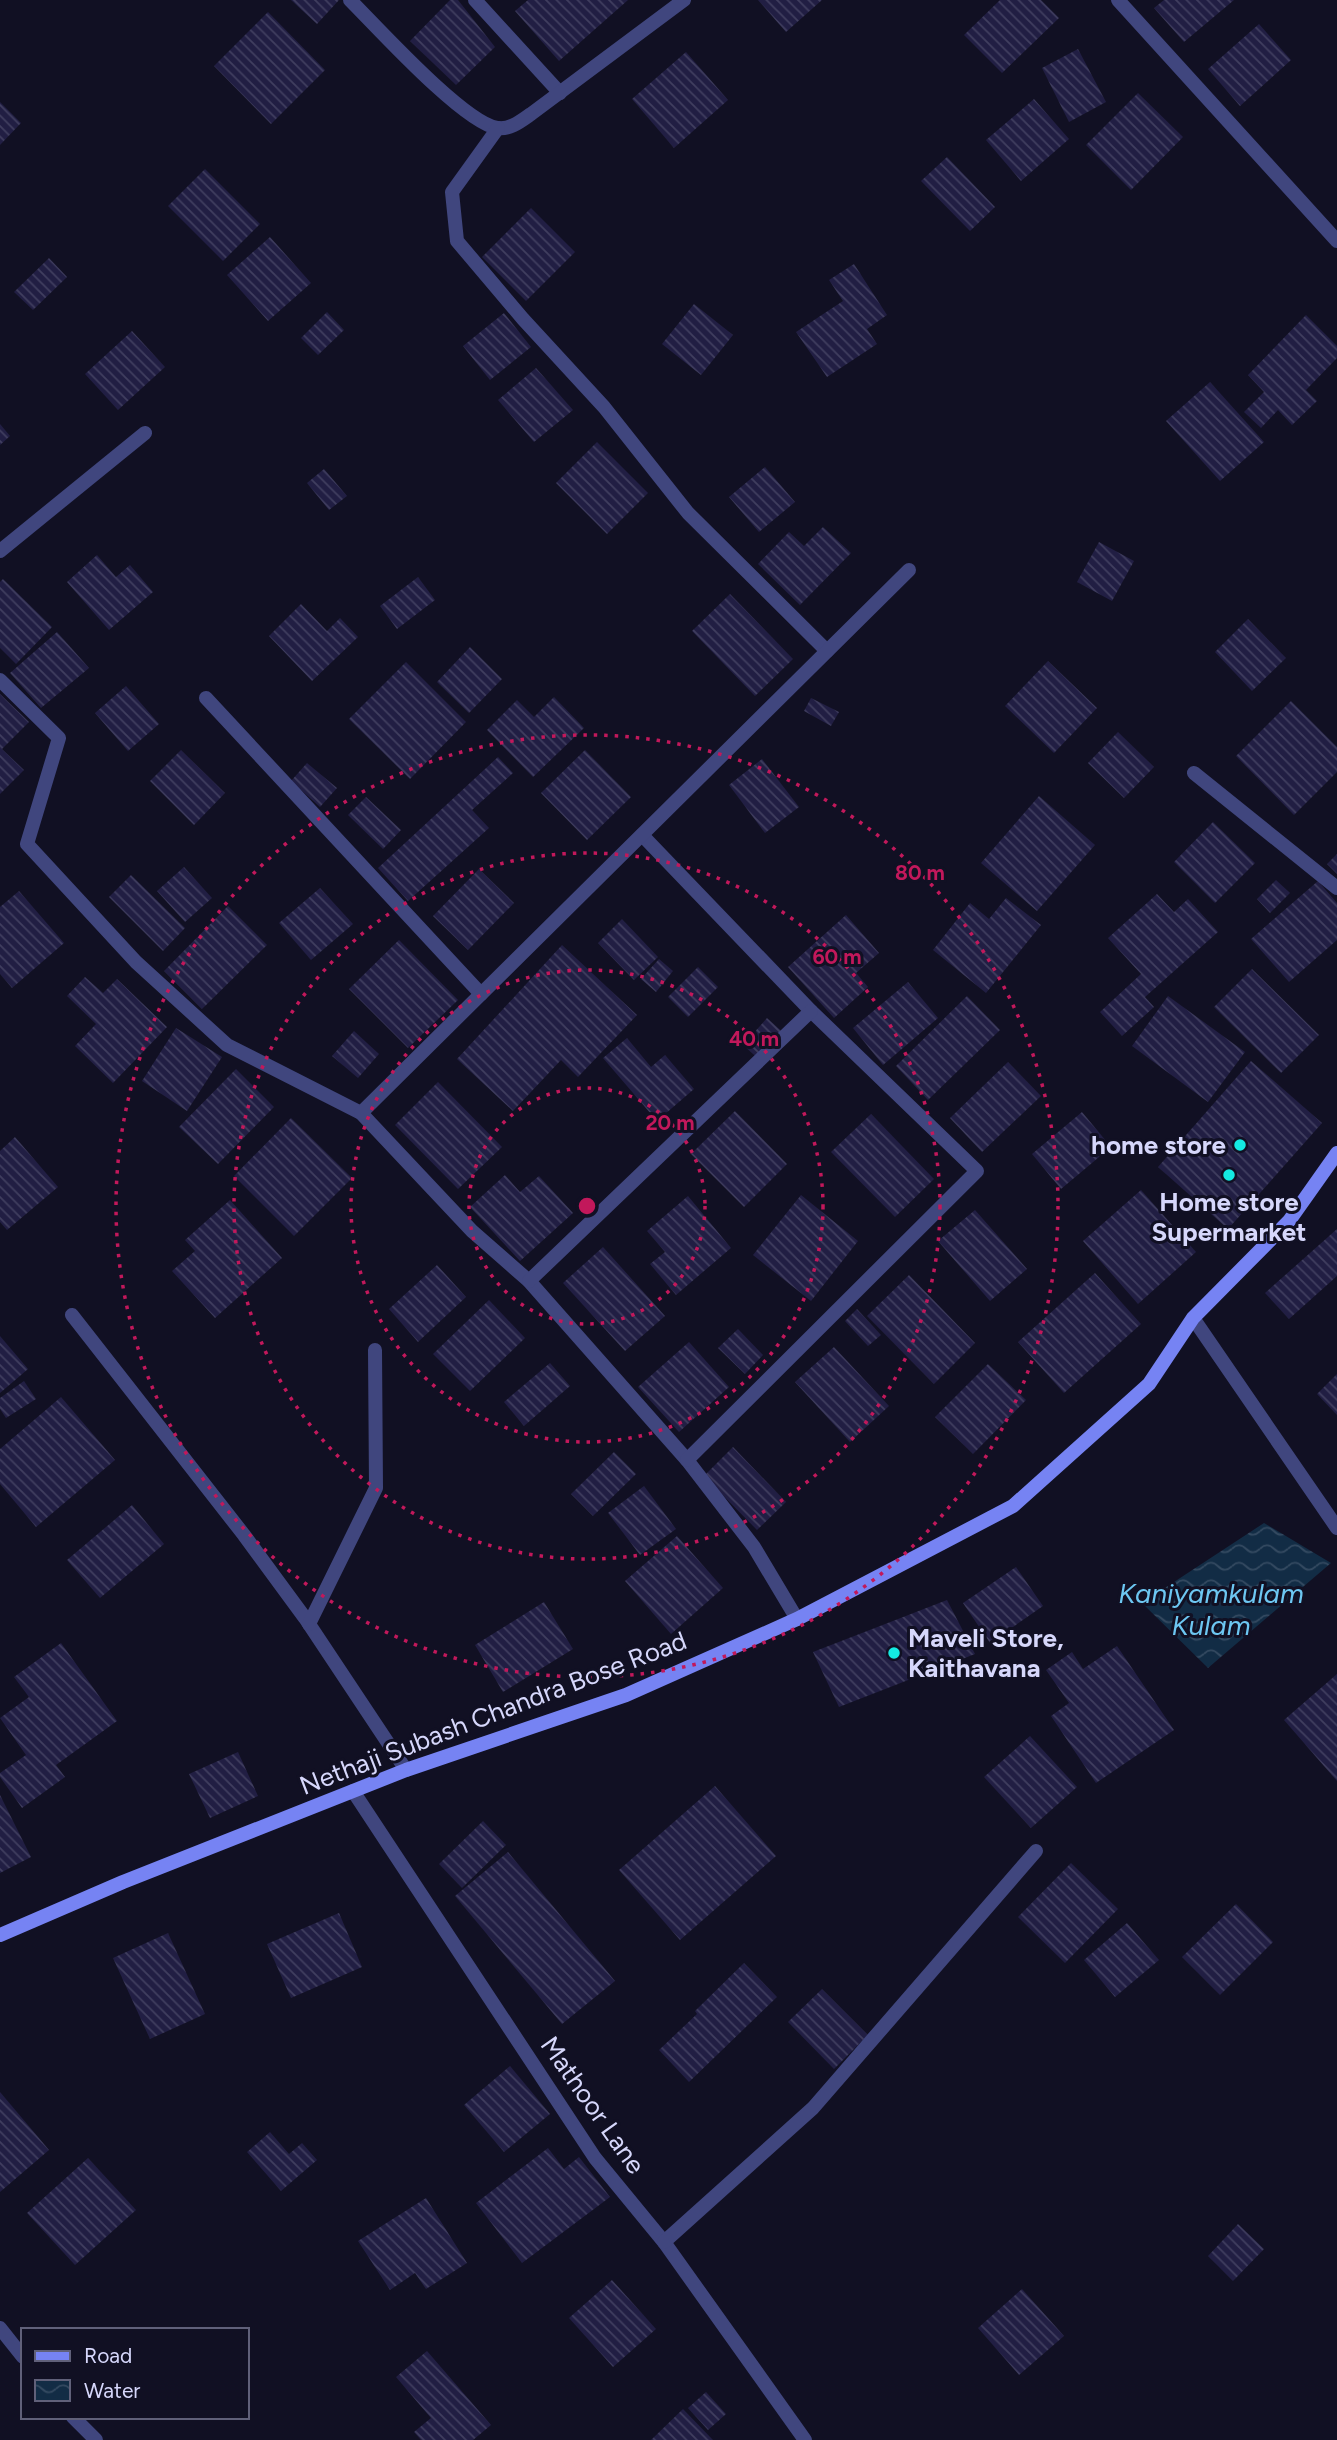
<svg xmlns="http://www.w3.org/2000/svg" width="1337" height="2440" viewBox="0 0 1337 2440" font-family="Figtree,sans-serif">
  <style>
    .water { fill: url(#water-waves) }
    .building { fill: url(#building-back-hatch) }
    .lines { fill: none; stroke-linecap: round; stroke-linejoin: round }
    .lane { stroke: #40467e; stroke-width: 14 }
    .street { stroke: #40467e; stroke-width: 14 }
    .secondary { stroke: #7683f3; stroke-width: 14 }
    .ring { fill: none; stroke: #c2185b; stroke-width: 3.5; stroke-dasharray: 3.5 7 }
    .poi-dot { fill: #14eae2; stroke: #111023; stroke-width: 2.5 }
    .labels { text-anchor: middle; stroke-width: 6; stroke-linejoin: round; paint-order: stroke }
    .poi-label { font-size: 26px; font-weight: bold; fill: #d6d7fb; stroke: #111023; text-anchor: end }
    .street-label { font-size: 26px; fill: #d6d7fb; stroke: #111023 }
    .water-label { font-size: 28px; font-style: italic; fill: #6dc7f2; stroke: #111023 }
    .centre { fill: #c2185b; stroke: #111023; stroke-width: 3.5 }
    .ring-label { font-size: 21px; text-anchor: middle; font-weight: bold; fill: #c2185b; stroke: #111023; stroke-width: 6; stroke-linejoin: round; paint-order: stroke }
  </style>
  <defs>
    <pattern id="water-waves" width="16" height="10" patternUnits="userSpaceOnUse" patternTransform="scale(1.75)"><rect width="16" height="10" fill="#122c45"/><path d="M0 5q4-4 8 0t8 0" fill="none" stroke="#344a61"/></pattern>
    <pattern id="building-back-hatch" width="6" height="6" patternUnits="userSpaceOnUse" patternTransform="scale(1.75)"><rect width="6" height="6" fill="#211e43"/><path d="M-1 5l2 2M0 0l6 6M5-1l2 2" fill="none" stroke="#403e5f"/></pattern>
  </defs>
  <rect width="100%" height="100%" fill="#111023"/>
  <polygon class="water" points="1264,1523 1331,1563 1208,1668 1142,1603"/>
  <g class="building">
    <polygon points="291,0 339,0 317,24"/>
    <polygon points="450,0 458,0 495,47 456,85 410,41"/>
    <polygon points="528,0 628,0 559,61 515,11"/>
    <polygon points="758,0 822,0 786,32"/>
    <polygon points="1000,0 1041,0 1059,18 1002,73 964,35"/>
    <polygon points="1164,0 1234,0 1184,42 1154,8"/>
    <polygon points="268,12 325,70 271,124 214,66"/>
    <polygon points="1259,24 1291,60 1240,106 1208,69"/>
    <polygon points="1078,49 1106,102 1069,122 1042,68"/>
    <polygon points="686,52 728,100 674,148 632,99"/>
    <polygon points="1138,93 1183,137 1131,190 1086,145"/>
    <polygon points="1034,99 1069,139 1021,181 986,140"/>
    <polygon points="0,102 21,123 0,145"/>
    <polygon points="947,157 995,207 970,231 921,181"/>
    <polygon points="205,169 260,224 223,261 168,206"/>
    <polygon points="531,208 575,252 526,301 482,257"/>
    <polygon points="270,237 311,283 268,321 227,275"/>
    <polygon points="49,258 67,277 33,310 14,292"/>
    <polygon points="854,264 887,315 867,329 877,344 827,377 796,332 843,301 829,280"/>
    <polygon points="694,304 733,335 701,375 662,344"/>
    <polygon points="327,312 344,330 318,355 301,338"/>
    <polygon points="504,313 531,347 490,380 463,346"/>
    <polygon points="1306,315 1337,346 1337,358 1306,390 1317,401 1292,425 1278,410 1261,428 1244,412 1264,392 1248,375"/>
    <polygon points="132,331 165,367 118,410 85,374"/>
    <polygon points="536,368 573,410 534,442 498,400"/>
    <polygon points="1210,382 1264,442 1220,481 1166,421"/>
    <polygon points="0,424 10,436 0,445"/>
    <polygon points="597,442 648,493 607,534 556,483"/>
    <polygon points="765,467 795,502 759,532 729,497"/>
    <polygon points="324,469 347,496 329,510 307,483"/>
    <polygon points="823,527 851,553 800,605 758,564 789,532 804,546"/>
    <polygon points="1099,542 1134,561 1112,601 1077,582"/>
    <polygon points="97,555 116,577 130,565 153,592 109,630 67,582"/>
    <polygon points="418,577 435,600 397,629 380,606"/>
    <polygon points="3,579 52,627 16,664 0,648 0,582"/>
    <polygon points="730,594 793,659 755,696 692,631"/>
    <polygon points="301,604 327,631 340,618 358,637 312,681 269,636"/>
    <polygon points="1248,619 1286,658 1252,691 1215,652"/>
    <polygon points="57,632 89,668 41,708 10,673"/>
    <polygon points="470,647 502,679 469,713 437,682"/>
    <polygon points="1048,661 1097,708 1054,753 1005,706"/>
    <polygon points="406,662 466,722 410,779 349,719"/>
    <polygon points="126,686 159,724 128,751 95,713"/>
    <polygon points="0,694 29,722 2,749 24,770 0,794"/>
    <polygon points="554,697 584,728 533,777 487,730 517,700 534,717"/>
    <polygon points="811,698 839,712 831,726 804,711"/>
    <polygon points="1291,701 1337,747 1337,772 1294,815 1236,756"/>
    <polygon points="1118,732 1154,767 1124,798 1088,763"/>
    <polygon points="181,750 225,793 194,825 150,781"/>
    <polygon points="585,750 631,797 587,840 541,793"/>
    <polygon points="498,757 513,773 472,810 489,828 408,901 378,868"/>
    <polygon points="762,759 799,807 765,833 729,785"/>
    <polygon points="307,763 337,788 320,807 291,781"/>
    <polygon points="1039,796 1095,845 1037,911 981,863"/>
    <polygon points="366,797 401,830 383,849 348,815"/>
    <polygon points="1213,822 1255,863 1215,903 1174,862"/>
    <polygon points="1337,854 1337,874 1327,864"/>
    <polygon points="184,867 212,898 185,922 157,891"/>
    <polygon points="479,869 514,903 468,950 433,916"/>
    <polygon points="131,875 185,928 163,951 109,897"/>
    <polygon points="1276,880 1290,893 1270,913 1257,899"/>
    <polygon points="1318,881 1337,903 1337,940 1289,982 1251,939"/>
    <polygon points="320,888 353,924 311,960 279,923"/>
    <polygon points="19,891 64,943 12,988 0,974 0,907"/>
    <polygon points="1157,894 1174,912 1188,899 1218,932 1145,997 1154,1007 1122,1036 1100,1012 1141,974 1108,938"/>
    <polygon points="1006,898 1041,925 986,993 933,950 970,903 989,919"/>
    <polygon points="228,906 267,945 202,1009 164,971"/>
    <polygon points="846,915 879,953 856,973 868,987 834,1018 788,967"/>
    <polygon points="622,919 658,957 634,980 598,943"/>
    <polygon points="399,940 458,1000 408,1048 349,989"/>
    <polygon points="562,945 637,1015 578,1077 561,1060 513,1111 457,1059"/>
    <polygon points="659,959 673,971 656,992 641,979"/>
    <polygon points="698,967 718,987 688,1017 668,997"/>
    <polygon points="1252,969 1319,1035 1281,1073 1214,1007"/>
    <polygon points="85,977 103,993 117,979 167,1027 113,1083 75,1046 96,1024 67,996"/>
    <polygon points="908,982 938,1018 883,1065 853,1028"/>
    <polygon points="967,996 1000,1030 928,1100 896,1066"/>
    <polygon points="1168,996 1245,1052 1208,1102 1132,1046"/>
    <polygon points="767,1018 787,1036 763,1063 743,1045"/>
    <polygon points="176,1028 222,1057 187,1111 142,1081"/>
    <polygon points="354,1031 379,1054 358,1078 332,1056"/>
    <polygon points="627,1038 651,1067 665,1055 694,1089 657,1121 603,1058"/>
    <polygon points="1251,1061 1322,1123 1228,1229 1158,1167"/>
    <polygon points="1008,1062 1041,1096 982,1152 950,1118"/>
    <polygon points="236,1069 274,1107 218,1164 179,1127"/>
    <polygon points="438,1082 502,1147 458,1189 395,1125"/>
    <polygon points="735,1111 787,1164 744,1207 691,1154"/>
    <polygon points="1082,1112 1111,1147 1061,1189 1032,1154"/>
    <polygon points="871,1114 934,1179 895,1217 831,1152"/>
    <polygon points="291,1118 352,1178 294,1236 234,1176"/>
    <polygon points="15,1137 58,1187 7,1230 0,1222 0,1151"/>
    <polygon points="505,1175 520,1192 539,1176 573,1213 520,1261 470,1207"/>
    <polygon points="1141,1190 1196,1252 1138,1304 1083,1241"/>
    <polygon points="801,1195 858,1241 811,1301 753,1255"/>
    <polygon points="688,1196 731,1248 676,1295 650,1264 665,1252 647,1231"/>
    <polygon points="230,1200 282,1258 215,1318 172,1271 195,1251 185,1240"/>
    <polygon points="975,1210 1027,1269 990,1301 938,1241"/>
    <polygon points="1337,1229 1337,1276 1289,1319 1265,1293"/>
    <polygon points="603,1247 665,1316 625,1351 563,1283"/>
    <polygon points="437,1265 466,1297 418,1342 389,1309"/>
    <polygon points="1095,1273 1141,1324 1064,1393 1018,1342"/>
    <polygon points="909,1275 975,1343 934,1384 867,1316"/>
    <polygon points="489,1300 525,1338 470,1391 433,1354"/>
    <polygon points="857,1309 881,1335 868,1346 845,1321"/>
    <polygon points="738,1329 763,1355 745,1374 718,1348"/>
    <polygon points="0,1336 28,1369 0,1393"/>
    <polygon points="689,1342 729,1387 679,1432 638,1387"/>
    <polygon points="834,1347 889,1406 850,1442 795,1382"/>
    <polygon points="550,1363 570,1386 524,1426 504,1402"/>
    <polygon points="988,1364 1026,1400 973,1454 935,1417"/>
    <polygon points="1337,1374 1337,1415 1317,1394"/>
    <polygon points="24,1381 36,1399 6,1418 0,1409 0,1398"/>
    <polygon points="61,1397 115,1460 36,1527 0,1484 0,1449"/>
    <polygon points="733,1447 786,1502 757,1530 704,1476"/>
    <polygon points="614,1452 636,1474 593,1516 571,1494"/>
    <polygon points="644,1486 676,1529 640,1555 608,1513"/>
    <polygon points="132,1505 164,1544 100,1598 67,1560"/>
    <polygon points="677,1536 723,1588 671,1634 625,1581"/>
    <polygon points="1016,1567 1043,1606 990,1643 963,1603"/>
    <polygon points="947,1600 975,1654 839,1707 813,1652"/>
    <polygon points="544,1602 573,1649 503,1692 475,1645"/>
    <polygon points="61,1643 117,1721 56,1765 65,1777 22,1808 0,1777 0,1773 26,1755 0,1718 29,1697 14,1677"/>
    <polygon points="1117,1646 1174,1730 1096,1783 1051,1716 1069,1703 1046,1670 1072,1652 1083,1669"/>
    <polygon points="1337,1674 1337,1781 1284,1720"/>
    <polygon points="1030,1736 1077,1787 1031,1828 984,1777"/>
    <polygon points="238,1752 258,1796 210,1818 189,1774"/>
    <polygon points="715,1786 776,1856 680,1940 619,1870"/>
    <polygon points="0,1795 31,1857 0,1873"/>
    <polygon points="483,1821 506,1845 462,1888 439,1864"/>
    <polygon points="508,1852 615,1981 562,2024 455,1896"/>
    <polygon points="1071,1863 1118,1909 1065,1963 1018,1917"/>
    <polygon points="1236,1904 1273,1942 1220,1995 1182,1957"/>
    <polygon points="339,1913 362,1967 291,1998 267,1944"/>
    <polygon points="1127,1923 1159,1960 1115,1997 1084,1960"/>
    <polygon points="168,1933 205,2014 150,2039 113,1958"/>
    <polygon points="744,1963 777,1997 689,2082 659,2050 697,2014 695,2011"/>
    <polygon points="822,1989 868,2035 834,2069 788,2022"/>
    <polygon points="510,2066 550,2114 504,2152 464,2105"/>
    <polygon points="0,2092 49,2150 0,2192"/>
    <polygon points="270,2132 289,2154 302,2143 317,2160 281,2191 247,2152"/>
    <polygon points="548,2148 564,2169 579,2157 610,2197 522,2263 476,2203"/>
    <polygon points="88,2158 136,2210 75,2265 27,2213"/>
    <polygon points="426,2198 467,2263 426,2289 415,2273 390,2290 358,2241"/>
    <polygon points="1238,2224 1264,2249 1233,2281 1208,2256"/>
    <polygon points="612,2280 656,2329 613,2367 569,2318"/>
    <polygon points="1022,2289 1064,2336 1019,2375 978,2328"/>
    <polygon points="427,2351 491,2425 473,2440 421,2440 414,2432 431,2418 396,2377"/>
    <polygon points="706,2392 726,2414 708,2430 688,2408"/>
    <polygon points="683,2409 713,2440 651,2440"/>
  </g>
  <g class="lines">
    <g class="lane">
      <polyline points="475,0 560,93"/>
      <polyline points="1194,773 1337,888"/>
    </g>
    <g class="street">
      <path d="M 350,0 C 378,28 463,122 497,128 C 510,130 521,121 531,114 L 684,0"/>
      <polyline points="1118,0 1337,241"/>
      <polyline points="498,128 452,192 457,241 523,319 604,407 688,513 827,651"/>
      <polyline points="0,551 145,433"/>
      <polyline points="0,680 59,738 27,844 136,962 227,1045 361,1113 472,1231 529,1281 687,1460 754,1547 797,1619"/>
      <polyline points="206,698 481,994"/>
      <polyline points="642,835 811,1011 977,1171 687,1460"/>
      <polyline points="361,1113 909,570"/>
      <polyline points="529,1281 811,1011"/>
      <polyline points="72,1315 244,1535 305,1618 406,1770"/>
      <polyline points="1193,1318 1337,1528"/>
      <polyline points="309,1624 376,1488 375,1350"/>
      <polyline points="353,1791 595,2158 664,2242 805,2440"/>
      <polyline points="664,2242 813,2108 1036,1851"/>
      <polyline points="0,2328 23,2357"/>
      <polyline points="73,2417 96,2440"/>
    </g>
    <polyline class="secondary" points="0,1935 123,1882 406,1770 626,1695 797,1619 1013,1506 1149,1384 1193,1318 1289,1221 1337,1153"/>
  </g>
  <g class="ring">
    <circle cx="587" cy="1206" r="118"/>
    <circle cx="587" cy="1206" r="236"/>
    <circle cx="587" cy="1206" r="353"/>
    <circle cx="587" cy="1206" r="471"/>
  </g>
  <g class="poi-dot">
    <circle cx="1240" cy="1145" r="7"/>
    <circle cx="1229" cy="1175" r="7"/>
    <circle cx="894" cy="1653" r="7"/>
  </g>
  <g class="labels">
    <g class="poi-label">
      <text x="1226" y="1154">home store</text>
      <text x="1229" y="1211" text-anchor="middle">Home store<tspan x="1229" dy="30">Supermarket</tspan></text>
      <text x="908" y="1647" text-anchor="start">Maveli Store,<tspan x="908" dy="30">Kaithavana</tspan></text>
    </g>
    <g class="street-label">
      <text transform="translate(493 1713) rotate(-21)" y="9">Nethaji Subash Chandra Bose Road</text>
      <text transform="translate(593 2105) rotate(55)" y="9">Mathoor Lane</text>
    </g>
    <g class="water-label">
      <text x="1211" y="1603">Kaniyamkulam<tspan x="1211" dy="32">Kulam</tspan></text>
    </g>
  </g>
  <circle cx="587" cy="1206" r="10" class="centre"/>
  <g class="ring-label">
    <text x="920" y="880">80 m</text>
    <text x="837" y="964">60 m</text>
    <text x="754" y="1046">40 m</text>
    <text x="670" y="1130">20 m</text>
  </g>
  <rect x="21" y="2328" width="228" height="91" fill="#111023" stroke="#606079" stroke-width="2"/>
  <rect x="35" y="2351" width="35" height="10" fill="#7683f3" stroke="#606079" stroke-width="2"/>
  <text x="84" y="2363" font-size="21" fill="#d6d7fb">Road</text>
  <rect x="35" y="2380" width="35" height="21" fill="url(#water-waves)" stroke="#606079" stroke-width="2"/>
  <text x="84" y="2398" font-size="21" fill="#d6d7fb">Water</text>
</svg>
